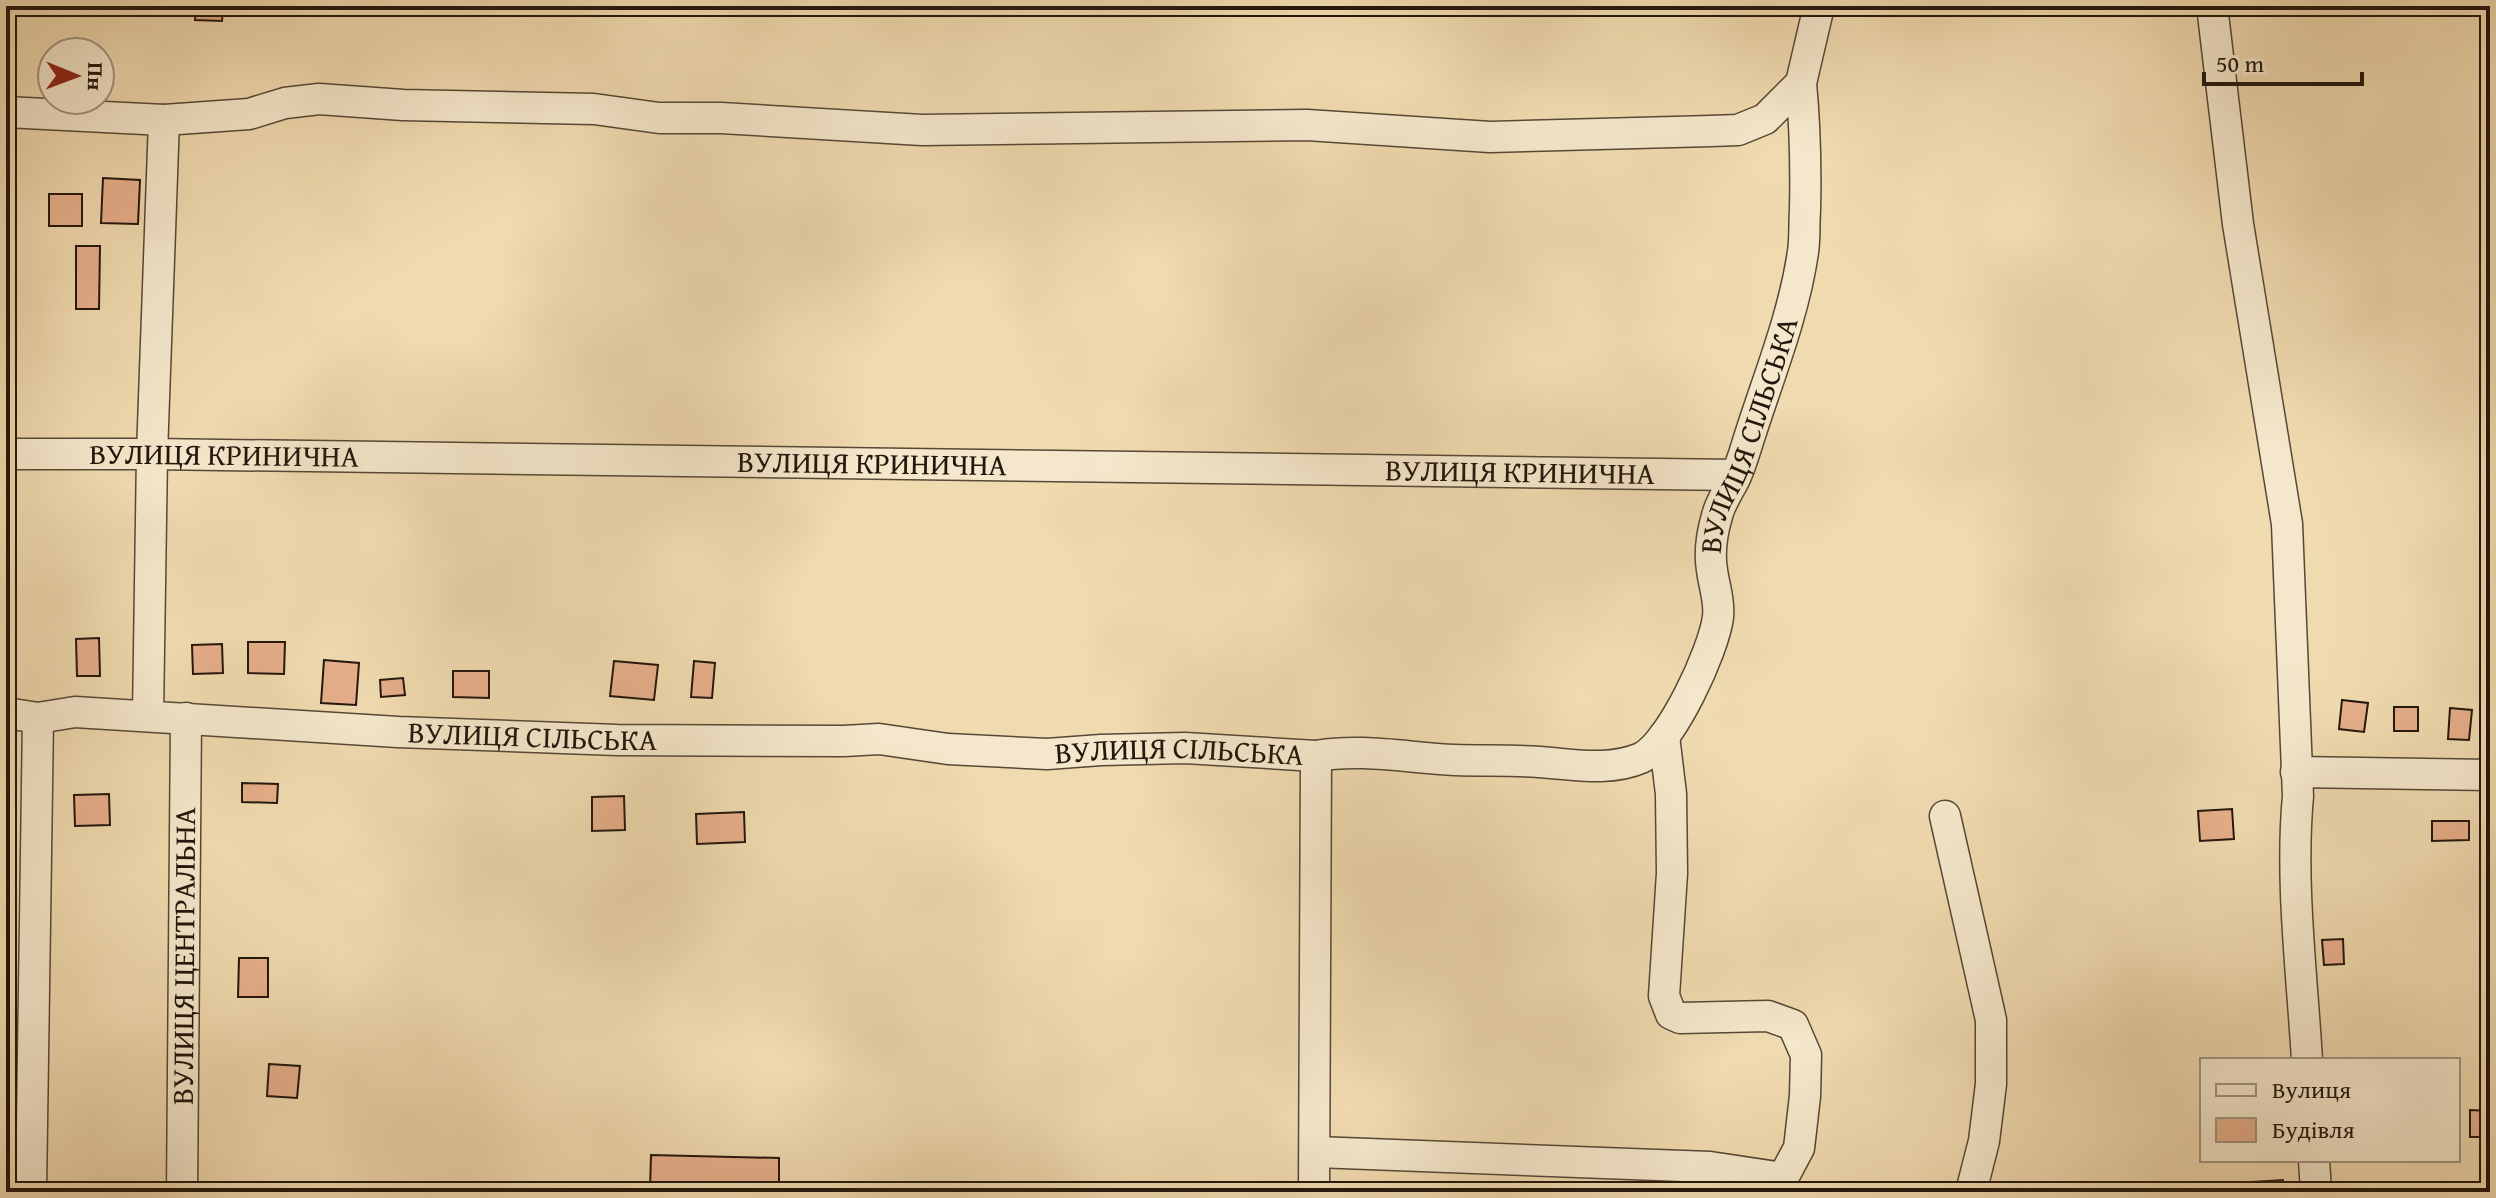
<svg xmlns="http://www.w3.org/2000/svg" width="2496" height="1198" viewBox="0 0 2496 1198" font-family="'Gentium Book Plus',serif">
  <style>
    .building { fill: #e7af8b; stroke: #23170d; stroke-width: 2 }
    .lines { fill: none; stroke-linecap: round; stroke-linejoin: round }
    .minor-casing { stroke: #564836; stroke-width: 33 }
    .minor { stroke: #f5e7cb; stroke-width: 30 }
    .labels { text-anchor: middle; stroke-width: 7; stroke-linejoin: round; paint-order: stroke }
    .street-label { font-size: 30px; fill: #23170d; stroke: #f5e7cb }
  </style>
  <rect width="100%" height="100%" fill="#f0daaf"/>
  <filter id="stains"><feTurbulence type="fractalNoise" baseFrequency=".0025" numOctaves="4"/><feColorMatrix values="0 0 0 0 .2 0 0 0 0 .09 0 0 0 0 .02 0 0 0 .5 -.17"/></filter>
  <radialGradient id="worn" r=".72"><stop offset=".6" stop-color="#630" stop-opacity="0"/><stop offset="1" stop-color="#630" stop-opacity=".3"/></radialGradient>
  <g class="building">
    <polygon points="196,6 223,6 222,21 195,20"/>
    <polygon points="103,178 140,180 138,224 101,223"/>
    <rect x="49" y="194" width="33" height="32"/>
    <polygon points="76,246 100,246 99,309 76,309"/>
    <polygon points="99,638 100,676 77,676 76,639"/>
    <polygon points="248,642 285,642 284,674 248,673"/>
    <polygon points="222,644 223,673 193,674 192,645"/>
    <polygon points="324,660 359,663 356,705 321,703"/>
    <polygon points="614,661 658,665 654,700 610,696"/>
    <polygon points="694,661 715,663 712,698 691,697"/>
    <polygon points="453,671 489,671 489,698 453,697"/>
    <polygon points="403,678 405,695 381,697 380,680"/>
    <polygon points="2342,700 2368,703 2364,732 2339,729"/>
    <rect x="2394" y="707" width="24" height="24"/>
    <polygon points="2450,708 2472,710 2469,740 2448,739"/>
    <polygon points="242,783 278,784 277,803 242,802"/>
    <polygon points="109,794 110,825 75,826 74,795"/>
    <polygon points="624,796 625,830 592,831 592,797"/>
    <polygon points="2232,809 2234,839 2200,841 2198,811"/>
    <polygon points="744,812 745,842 697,844 696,814"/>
    <polygon points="2432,821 2469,821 2469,840 2432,841"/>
    <polygon points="2343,939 2344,964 2324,965 2322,940"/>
    <polygon points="239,958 268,958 268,997 238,997"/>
    <polygon points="269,1064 300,1066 297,1098 267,1096"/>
    <polygon points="2470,1110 2490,1111 2490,1137 2470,1137"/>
    <polygon points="651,1155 779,1158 779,1192 650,1190"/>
    <polygon points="2283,1180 2283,1192 2253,1192 2252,1182"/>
  </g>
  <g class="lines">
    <defs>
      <g id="minor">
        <path d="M 2212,6 L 2238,224 L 2287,524 L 2298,796 C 2290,880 2302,975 2307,1060"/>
        <polyline points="6,112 164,120 249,114 285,103 319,99 403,105 594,109 659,118 721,118 922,130 1307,125 1490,137 1711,131 1738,130 1765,119 1801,83 1819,6"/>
        <path id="s1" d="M 6,454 L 152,454 L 1736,475"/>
        <path id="s2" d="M 6,713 L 38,718 L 75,712 L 398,732 L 617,740 L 844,741 L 879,739 L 948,749 L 1047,754 L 1101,750 L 1185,748 L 1316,756 C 1363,748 1408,758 1455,760 C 1483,761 1511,760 1539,762 C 1573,764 1608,772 1641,758 C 1671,744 1714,650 1718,617 C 1720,601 1714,586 1712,570 C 1709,552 1712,533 1717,516 C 1720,503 1729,490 1735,478 C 1742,463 1746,447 1751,432 C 1770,373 1794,314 1803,252 C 1805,239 1804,224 1805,210 C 1806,167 1805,125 1801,83"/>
        <polyline points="148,715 152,454 164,120"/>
        <polyline points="1664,736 1671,794 1672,873 1664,996 1671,1014 1680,1018 1768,1016 1793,1025 1806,1055 1805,1096 1799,1148 1783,1178 1779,1192"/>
        <polyline points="2296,772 2490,775"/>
        <polyline points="1945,816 1991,1020 1991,1084 1984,1141 1971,1192"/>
        <polyline points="1316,1152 1710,1167 1783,1178"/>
        <polyline points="2314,1160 2316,1192"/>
        <polyline points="31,1192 38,718"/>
        <path id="s3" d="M 182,1192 L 186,718"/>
        <polyline points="1314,1192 1316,756"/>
      </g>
    </defs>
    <use href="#minor" class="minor-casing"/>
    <use href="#minor" class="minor"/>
  </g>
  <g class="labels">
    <g class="street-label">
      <text dy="10" stroke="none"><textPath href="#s2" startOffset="1992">ВУЛИЦЯ СІЛЬСЬКА</textPath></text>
      <text dy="10" stroke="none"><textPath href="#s1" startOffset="218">ВУЛИЦЯ КРИНИЧНА</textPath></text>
      <text dy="10" stroke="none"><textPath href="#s1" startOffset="866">ВУЛИЦЯ КРИНИЧНА</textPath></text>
      <text dy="10" stroke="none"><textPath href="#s1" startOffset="1514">ВУЛИЦЯ КРИНИЧНА</textPath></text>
      <text dy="10" stroke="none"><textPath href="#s2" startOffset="528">ВУЛИЦЯ СІЛЬСЬКА</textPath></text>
      <text dy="10" stroke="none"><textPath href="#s2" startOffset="1176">ВУЛИЦЯ СІЛЬСЬКА</textPath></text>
      <text dy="10" stroke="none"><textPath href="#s3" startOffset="236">ВУЛИЦЯ ЦЕНТРАЛЬНА</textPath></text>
    </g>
  </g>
  <rect width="2496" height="1198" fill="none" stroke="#f0daaf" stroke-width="32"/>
  <rect x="8" y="8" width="2480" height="1182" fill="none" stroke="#23170d" stroke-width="4"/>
  <rect x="16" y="16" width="2464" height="1166" fill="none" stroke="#23170d" stroke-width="2"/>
  <rect x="2200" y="1058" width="260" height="104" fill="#f5e7cb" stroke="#a1947f" stroke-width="2"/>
  <rect x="2216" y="1084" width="40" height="12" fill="#f5e7cb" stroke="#a1947f" stroke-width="2"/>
  <text x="2272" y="1098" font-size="24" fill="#23170d">Вулиця</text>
  <rect x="2216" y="1118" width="40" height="24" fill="#e7af8b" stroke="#a1947f" stroke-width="2"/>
  <text x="2272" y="1138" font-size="24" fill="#23170d">Будівля</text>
  <g transform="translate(76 76) rotate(91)"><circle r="38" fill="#f5e7cb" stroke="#a1947f" stroke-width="2"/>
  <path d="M0-6L14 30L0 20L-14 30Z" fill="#8f2418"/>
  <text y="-12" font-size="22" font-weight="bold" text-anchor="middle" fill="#23170d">Пн</text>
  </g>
  <path d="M2204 72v12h158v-12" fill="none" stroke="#23170d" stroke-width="4"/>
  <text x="2216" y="72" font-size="24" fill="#23170d" stroke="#f5e7cb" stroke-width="6" paint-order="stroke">50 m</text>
  <rect width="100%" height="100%" filter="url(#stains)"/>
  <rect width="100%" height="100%" fill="url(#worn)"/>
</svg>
